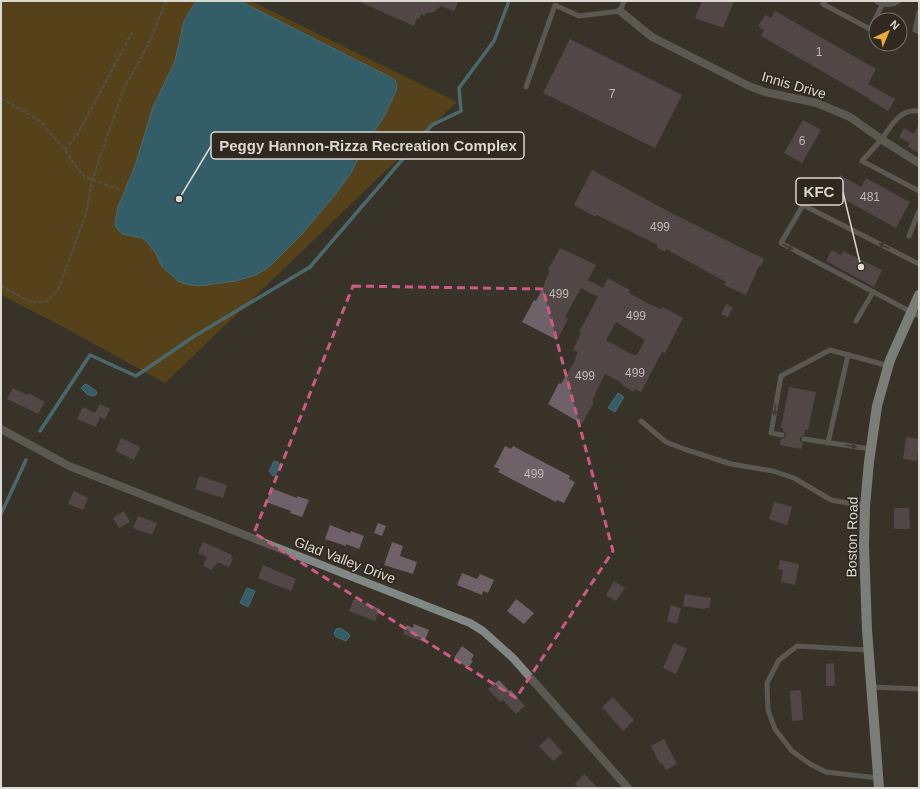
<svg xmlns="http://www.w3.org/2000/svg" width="920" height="789" viewBox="0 0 920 789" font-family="Helvetica,sans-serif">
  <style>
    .green { fill: #785607 }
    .water { fill: #3093b2; stroke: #64a8bc }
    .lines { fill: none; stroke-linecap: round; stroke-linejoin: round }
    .stream { stroke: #64a8bc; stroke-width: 3.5 }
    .building { fill: #6e6168; fill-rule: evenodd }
    .path { stroke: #78736b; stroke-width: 2; stroke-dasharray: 4 2; stroke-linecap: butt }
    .lane { stroke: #808784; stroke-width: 5 }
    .street { stroke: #808784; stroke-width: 8 }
    .primary { stroke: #ccdad5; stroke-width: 10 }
    .oneway { fill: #47453d }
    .marked { fill: none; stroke: #cb5b85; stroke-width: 3; stroke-dasharray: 8 5; stroke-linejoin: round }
    .labels { text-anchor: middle; stroke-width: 3.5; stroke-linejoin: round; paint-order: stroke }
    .number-label { font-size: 12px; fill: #c0bab8 }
    .street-label { font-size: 14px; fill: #dcd8d2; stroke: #2f291f }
    .leader { fill: none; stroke: #dcd8d2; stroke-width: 1.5 }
    .callout-dot { fill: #dcd8d2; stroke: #2f291f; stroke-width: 1.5 }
    .callout { fill: #2f291f; stroke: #dcd8d2; stroke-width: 1.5 }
    .callout-label { font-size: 15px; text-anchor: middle; font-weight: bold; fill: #dcd8d2 }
  </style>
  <rect width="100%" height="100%" fill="#393329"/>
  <polygon class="green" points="1,1 251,1 457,102 165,383 58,324 1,295"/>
  <g class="water">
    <polygon points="196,1 240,1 390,77 395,80 397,85 396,91 385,115 363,148 351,173 334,196 302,234 269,267 256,275 236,281 199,286 185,284 178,281 162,267 156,254 147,242 142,238 122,234 116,227 115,223 118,207 135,166 153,107 175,61 184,21"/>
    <polygon points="85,384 88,385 97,392 96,395 92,396 87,394 81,388"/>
    <polygon points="618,393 624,397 615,412 608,408"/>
    <polygon points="274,461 278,462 280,466 276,474 273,476 269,471"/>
    <polygon points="247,588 255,591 248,607 240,603"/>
    <polygon points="340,628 348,633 350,636 346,641 336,637 334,634 336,629"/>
  </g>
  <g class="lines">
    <g class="stream">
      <polyline points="40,431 90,355 136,376 193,337 310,267 432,125 461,111 459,88 494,41 509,1"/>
      <polyline points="1,514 26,460"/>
    </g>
  </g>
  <g class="building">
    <polygon points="358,1 459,1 454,11 441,6 434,12 426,13 424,16 421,14 419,19 417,18 414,26"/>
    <polygon points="702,1 734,1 723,28 695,18"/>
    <polygon points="775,11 876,69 868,84 895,99 888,111 870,100 870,99 761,36 764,30 758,26 765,15 771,18"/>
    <polygon points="570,39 682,95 655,148 543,93"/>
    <polygon points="803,120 821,130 802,163 784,153"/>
    <polygon points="919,124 919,153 908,147 910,143 899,137 904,128 914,134"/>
    <polygon points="592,170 673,214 764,259 761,266 759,266 746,295 724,285 726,282 666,249 665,252 657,248 658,245 597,215 596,217 574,205"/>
    <polygon points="840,175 861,187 866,178 910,202 896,228 831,192"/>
    <path d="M 560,248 L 596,265 L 588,280 L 603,288 L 608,278 L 630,290 L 629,293 L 649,304 L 661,309 L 662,307 L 683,318 L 665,353 L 662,352 L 641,392 L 635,389 L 634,392 L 622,385 L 622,383 L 605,374 L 592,401 L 594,402 L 582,424 L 548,404 L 559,383 L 561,384 L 576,359 L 575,358 L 578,352 L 573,350 L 581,333 L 579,332 L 598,297 L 581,288 L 565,317 L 568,319 L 557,340 L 522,322 L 534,300 L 536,301 L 545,284 L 544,283 L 550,271 L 548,270 ZM 616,322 L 645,340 L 637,355 L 636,354 L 635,356 L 606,340 Z"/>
    <polygon points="832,250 841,255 843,251 882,270 874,287 826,261"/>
    <polygon points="726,304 733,308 728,317 721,314"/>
    <polygon points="789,387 816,392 808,430 805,430 804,435 800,438 800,441 803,443 801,449 780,445 781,439 785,438 786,435 785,432 783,431 783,428 781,428"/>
    <polygon points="13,388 27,395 28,393 45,402 38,414 7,399"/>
    <polygon points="100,404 110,409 105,420 100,417 96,427 77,419 83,407 95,413"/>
    <polygon points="906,437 919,439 917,461 903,459"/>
    <polygon points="121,438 140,447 134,460 116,451"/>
    <polygon points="505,446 511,449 513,446 570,476 569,479 575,482 564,503 557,500 556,502 498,472 500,469 494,467"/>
    <polygon points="199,476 227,485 223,498 195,489"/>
    <polygon points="271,488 297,498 297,496 309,500 302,517 290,513 291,511 266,502"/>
    <polygon points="74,491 88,498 83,510 68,504"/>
    <polygon points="774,502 792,507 787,525 769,519"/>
    <polygon points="894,508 909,508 910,529 894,529"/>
    <polygon points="124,511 130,522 119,528 113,518"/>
    <polygon points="138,516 157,523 152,535 133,528"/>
    <polygon points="378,523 386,526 382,536 374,533"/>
    <polygon points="330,525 350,533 351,531 364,536 359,549 346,544 346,546 325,539"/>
    <polygon points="203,542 232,555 231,558 233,559 229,567 217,562 216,566 214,565 212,570 203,566 207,557 198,553"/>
    <polygon points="392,542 403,546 400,556 417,562 413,574 384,565"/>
    <polygon points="780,560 799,564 795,585 781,582 783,570 778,569"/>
    <polygon points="263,565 296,579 291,591 258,578"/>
    <polygon points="462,573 477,579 480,574 494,580 488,593 483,591 482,595 457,585"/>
    <polygon points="614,581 625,588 616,601 606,595"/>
    <polygon points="685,594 711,598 709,608 705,608 705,609 683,606"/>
    <polygon points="354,599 380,609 375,621 349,611"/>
    <polygon points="516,599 534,613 524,624 507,611"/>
    <polygon points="671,605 681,608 677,624 667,621"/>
    <polygon points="414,624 429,630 424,642 403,634 407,625 413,628"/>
    <polygon points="674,643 687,649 676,674 663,668"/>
    <polygon points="462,646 474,655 471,660 473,661 468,668 454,658"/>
    <polygon points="834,663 835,686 826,686 826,664"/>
    <polygon points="499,680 509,691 511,690 525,706 516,714 503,700 500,702 488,689"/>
    <polygon points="801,690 803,720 792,721 790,691"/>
    <polygon points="613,697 634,720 623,731 602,707"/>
    <polygon points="549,737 563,753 553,761 539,746"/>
    <polygon points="664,739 677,764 666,770 662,763 660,764 651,746"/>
    <polygon points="584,774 598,788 579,788 575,784"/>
  </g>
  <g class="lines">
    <g class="path">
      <polyline points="1,98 40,121 65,150 77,135 133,31"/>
      <polyline points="65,150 76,167 85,177 120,190"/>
      <polyline points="1,286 28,301 46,302 58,290 67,266 86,213 92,181 124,88 148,45 166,1"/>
    </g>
    <g class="lane">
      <polyline points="825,1 823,4 870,29 882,5"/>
      <path d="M 876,1 C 883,5 891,6 899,1"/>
      <polyline points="919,12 915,30 919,32"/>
      <polyline points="526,87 555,5 579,16 620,11 624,1"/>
      <path d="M 919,111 C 899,108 891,127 881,140 C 875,147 868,154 862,161 L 919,191"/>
      <polyline points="909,236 919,211"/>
      <polyline points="919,264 803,205 781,243 919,316"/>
      <polyline points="856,321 873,292"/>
      <polyline points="641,421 666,442 684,449 731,464 773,471 794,478 831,500 865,506"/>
      <polyline points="782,435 771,433 781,376 830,350 889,366"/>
      <polyline points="804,439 871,449"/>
      <polyline points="828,443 848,355"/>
      <polyline points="868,650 797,646 779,660 767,683 768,710 775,729 792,751 810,764 826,772 878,778"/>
      <polyline points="871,687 919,689"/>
    </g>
    <g class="street">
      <polyline points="620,11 652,37 749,86 765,92 817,103 850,117 881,139 919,163"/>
      <polyline points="1,429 69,466 470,623 483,631 513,658 628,788"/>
    </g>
    <polyline class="primary" points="879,788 867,630 864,546 865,506 869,462 877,406 890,360 919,295"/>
  </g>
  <defs><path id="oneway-solid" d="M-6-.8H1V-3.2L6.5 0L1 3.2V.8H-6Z"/></defs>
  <g class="oneway">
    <use href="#oneway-solid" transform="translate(884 246) rotate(-153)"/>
    <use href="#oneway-solid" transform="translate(788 247) rotate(28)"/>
    <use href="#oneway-solid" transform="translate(775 410) rotate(100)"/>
    <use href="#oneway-solid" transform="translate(851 446) rotate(9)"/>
  </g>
  <path d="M0 0H920V789H0ZM 353,286 L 543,289 L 613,551 L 516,698 L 254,533 Z" fill="#393329" fill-opacity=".55" fill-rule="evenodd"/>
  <path class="marked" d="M 353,286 L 543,289 L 613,551 L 516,698 L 254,533 Z"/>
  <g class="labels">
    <g class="number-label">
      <text x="819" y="56">1</text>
      <text x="612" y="98">7</text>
      <text x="802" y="145">6</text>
      <text x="870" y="201">481</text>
      <text x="660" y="231">499</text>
      <text x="559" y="298">499</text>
      <text x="636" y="320">499</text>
      <text x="635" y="377">499</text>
      <text x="585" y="380">499</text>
      <text x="534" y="478">499</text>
    </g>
    <g class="street-label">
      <text transform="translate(794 85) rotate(16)" y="5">Innis Drive</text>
      <text transform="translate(852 537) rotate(-89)" y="5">Boston Road</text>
      <text transform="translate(345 560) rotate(21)" y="5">Glad Valley Drive</text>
    </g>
  </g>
  <path class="leader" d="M179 199L211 146M861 267L843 192"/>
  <g class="callout-dot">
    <circle cx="179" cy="199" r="4"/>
    <circle cx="861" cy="267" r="4"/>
  </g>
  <g class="callout">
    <rect x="211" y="132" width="313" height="27" rx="4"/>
    <rect x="796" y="178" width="47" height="27" rx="4"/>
  </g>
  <g class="callout-label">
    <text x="368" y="151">Peggy Hannon-Rizza Recreation Complex</text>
    <text x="819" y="197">KFC</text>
  </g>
  <rect width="920" height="789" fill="none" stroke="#dcd8d2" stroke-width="4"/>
  <g transform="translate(888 32) rotate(44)"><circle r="19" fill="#2f291f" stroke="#746f67"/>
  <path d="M0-3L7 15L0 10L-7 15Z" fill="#eaaa38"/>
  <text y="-6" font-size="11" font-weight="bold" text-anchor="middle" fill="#dcd8d2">N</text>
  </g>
</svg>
